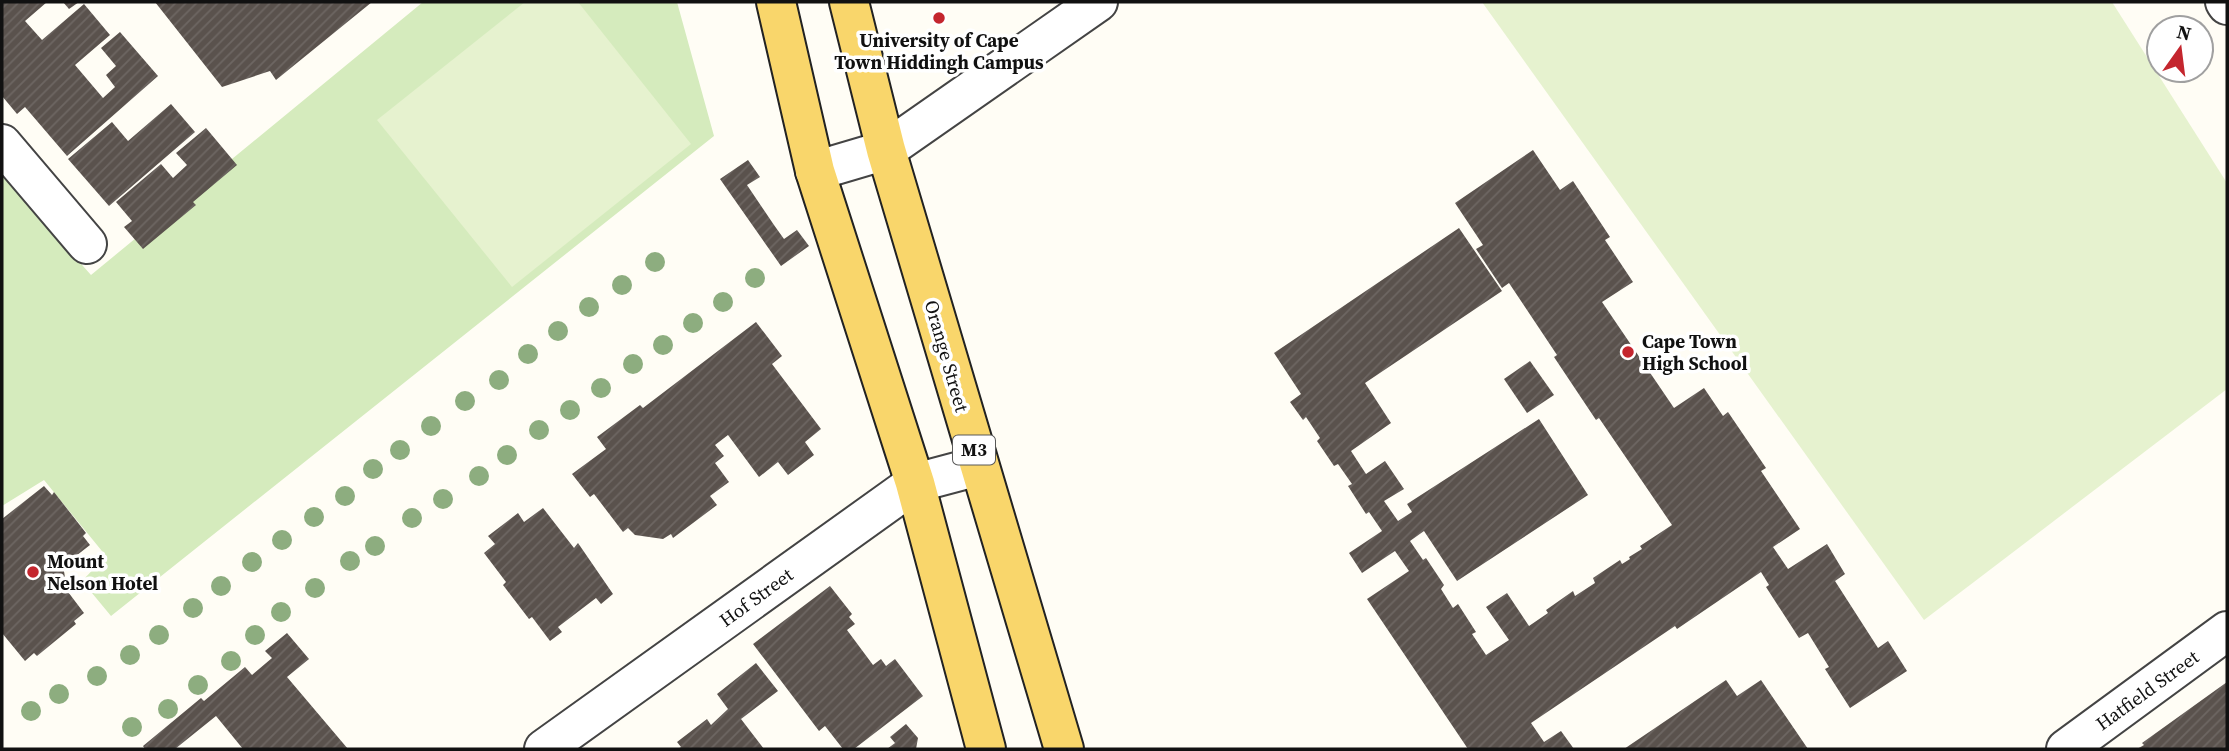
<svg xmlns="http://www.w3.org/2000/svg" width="2229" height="751" viewBox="0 0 2229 751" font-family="'Source Serif 4',serif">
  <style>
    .garden { fill: #d5ebbd }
    .pitch { fill: #e6f2cf }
    .building { fill: url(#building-hatch) }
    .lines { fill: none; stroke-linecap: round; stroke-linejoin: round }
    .minor-casing { stroke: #444; stroke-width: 42 }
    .major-casing { stroke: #222; stroke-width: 42 }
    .minor { stroke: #fff; stroke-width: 38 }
    .major { stroke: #f9d66b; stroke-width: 38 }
    .tree { fill: #8dad7f }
    .poi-dot { fill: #c4262e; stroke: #fff; stroke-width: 2.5 }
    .labels { text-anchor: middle; stroke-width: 7; stroke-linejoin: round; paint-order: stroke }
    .shield { fill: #fff; stroke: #585858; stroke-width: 2 }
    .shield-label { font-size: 18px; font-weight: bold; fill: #111 }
    .poi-label { font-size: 19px; font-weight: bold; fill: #111; stroke: #fff; text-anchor: start }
    .street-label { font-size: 19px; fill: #111; stroke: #fff }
  </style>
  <defs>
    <pattern id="building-hatch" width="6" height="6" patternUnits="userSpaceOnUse" patternTransform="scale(1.75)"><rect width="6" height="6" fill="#5a524d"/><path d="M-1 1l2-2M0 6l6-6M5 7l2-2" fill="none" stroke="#6d6662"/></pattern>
  </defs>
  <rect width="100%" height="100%" fill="#fffdf5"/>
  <polygon class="garden" points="423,2 677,2 714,136 111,616 82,581 106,556 44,480 2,506 2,175 91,275"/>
  <g class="pitch">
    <polygon points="525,2 578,2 691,144 512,287 377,120"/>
    <polygon points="1482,2 2112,2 2227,183 2227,389 1924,620"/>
  </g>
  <g class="building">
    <polygon points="2,2 47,2 25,21 42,40 84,4 110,35 75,65 103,98 115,87 106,75 116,66 101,48 120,32 158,76 67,156 25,107 17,114 2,96"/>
    <polygon points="63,2 79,2 69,9"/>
    <polygon points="155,2 372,2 276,80 270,71 222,87"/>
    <polygon points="171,104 195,132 109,206 68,159 112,122 128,141"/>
    <polygon points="206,128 237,165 193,202 196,205 143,249 124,227 132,221 116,202 161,164 173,178 187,165 176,153"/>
    <polygon points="1533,150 1560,190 1573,181 1610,237 1605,240 1633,282 1602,302 1674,408 1704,388 1723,416 1728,412 1766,468 1761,471 1800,529 1773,547 1788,569 1827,544 1845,574 1835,581 1878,648 1888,641 1907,671 1850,708 1825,669 1829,667 1808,633 1799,638 1766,587 1769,585 1761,572 1677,629 1675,626 1531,723 1544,742 1561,731 1574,749 1468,749 1367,599 1409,571 1395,551 1362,573 1349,553 1382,531 1369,512 1366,514 1348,486 1352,484 1338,464 1334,466 1317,441 1320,438 1306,417 1303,420 1290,402 1301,394 1274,353 1459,228 1502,291 1365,383 1391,423 1351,451 1366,474 1385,461 1404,489 1384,501 1398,521 1412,512 1407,504 1539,419 1588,495 1457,581 1424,531 1410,541 1423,560 1426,558 1444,585 1441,589 1453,608 1458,604 1476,632 1472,634 1486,655 1509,640 1486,607 1507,593 1529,626 1548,613 1546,610 1573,591 1575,596 1595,583 1593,578 1620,560 1622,564 1630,559 1629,557 1642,549 1640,546 1672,525 1599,418 1596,420 1554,357 1557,355 1509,283 1502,288 1476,249 1483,245 1455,203"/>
    <polygon points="748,160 760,177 747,185 774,225 784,239 797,230 809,246 781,266 720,179"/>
    <polygon points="756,322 782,356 772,364 821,429 805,442 814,455 788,475 778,462 759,477 728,435 715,445 724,456 715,463 729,482 710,496 717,505 673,538 671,534 663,539 635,535 628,528 623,532 594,494 590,497 572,474 606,449 597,437 640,405 643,408"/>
    <polygon points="1530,361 1554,395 1527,413 1504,379"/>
    <polygon points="44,486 52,495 54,492 86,533 83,536 90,545 63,566 65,577 62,584 84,613 74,621 76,624 37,656 34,653 25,661 2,633 2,519"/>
    <polygon points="543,508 574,548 578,543 613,594 601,604 596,598 558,627 562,632 550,641 532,617 529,619 503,585 506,582 484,553 495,544 488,536 518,513 524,522"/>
    <polygon points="830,586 852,614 849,617 855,624 847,630 873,665 881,659 886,666 895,659 923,696 854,749 843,749 825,726 819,731 753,644"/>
    <polygon points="287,633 309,659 287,677 348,749 243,749 216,716 175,749 145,749 143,746 201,698 204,701 245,667 252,675 272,658 265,651"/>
    <polygon points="756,663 778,691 741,719 764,749 678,749 681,747 677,742 707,719 711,725 728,709 717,694"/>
    <polygon points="1726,680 1737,696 1761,680 1808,749 1624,749"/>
    <polygon points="2227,682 2227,749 2137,749 2144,745 2142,743"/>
    <polygon points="906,724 918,738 916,749 887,749 895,743 890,737"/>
  </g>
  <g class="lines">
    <defs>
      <g id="minor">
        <polyline points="2225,2 2227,5"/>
        <polyline points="2,144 87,244"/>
        <polyline points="815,171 886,150 1098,2"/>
        <polyline points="544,749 915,483 979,466"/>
        <polyline points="2066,749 2227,631"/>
      </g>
      <g id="major">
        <polyline points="776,2 815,171 915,483 986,749"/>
        <polyline points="849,2 886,150 1064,749"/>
      </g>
    </defs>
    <use href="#minor" class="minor-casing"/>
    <use href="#major" class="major-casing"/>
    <use href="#minor" class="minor"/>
    <use href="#major" class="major"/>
  </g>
  <g class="tree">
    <circle cx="655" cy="262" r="10"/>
    <circle cx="755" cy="278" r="10"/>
    <circle cx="622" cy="285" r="10"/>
    <circle cx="723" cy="302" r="10"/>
    <circle cx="589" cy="307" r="10"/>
    <circle cx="693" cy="323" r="10"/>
    <circle cx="558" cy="331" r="10"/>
    <circle cx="663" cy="345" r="10"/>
    <circle cx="528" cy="354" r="10"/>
    <circle cx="633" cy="364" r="10"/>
    <circle cx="499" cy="380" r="10"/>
    <circle cx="601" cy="388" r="10"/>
    <circle cx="465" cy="401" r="10"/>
    <circle cx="570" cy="410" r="10"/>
    <circle cx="431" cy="426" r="10"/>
    <circle cx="539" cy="430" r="10"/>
    <circle cx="400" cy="450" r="10"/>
    <circle cx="507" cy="455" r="10"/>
    <circle cx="373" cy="469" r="10"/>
    <circle cx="479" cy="476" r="10"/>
    <circle cx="345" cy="496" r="10"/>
    <circle cx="443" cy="499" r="10"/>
    <circle cx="314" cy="517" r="10"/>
    <circle cx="412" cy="518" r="10"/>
    <circle cx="282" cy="540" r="10"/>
    <circle cx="375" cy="546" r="10"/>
    <circle cx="350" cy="561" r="10"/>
    <circle cx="252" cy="562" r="10"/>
    <circle cx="221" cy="586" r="10"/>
    <circle cx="315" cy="588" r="10"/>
    <circle cx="193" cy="608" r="10"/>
    <circle cx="281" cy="612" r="10"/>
    <circle cx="159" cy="635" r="10"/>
    <circle cx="255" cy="635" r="10"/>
    <circle cx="130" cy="655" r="10"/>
    <circle cx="231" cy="661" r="10"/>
    <circle cx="97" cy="676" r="10"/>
    <circle cx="198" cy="685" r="10"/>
    <circle cx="59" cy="694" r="10"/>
    <circle cx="168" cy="709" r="10"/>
    <circle cx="31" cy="711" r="10"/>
    <circle cx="132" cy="727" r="10"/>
  </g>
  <g class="poi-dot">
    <circle cx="939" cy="18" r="7"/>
    <circle cx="1628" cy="352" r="7"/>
    <circle cx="33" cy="572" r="7"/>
  </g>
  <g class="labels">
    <rect class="shield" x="953" y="435.5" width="42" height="29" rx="5"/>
    <g class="shield-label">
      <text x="974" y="456">M3</text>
    </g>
    <g class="poi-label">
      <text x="939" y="47" text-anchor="middle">University of Cape<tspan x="939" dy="22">Town Hiddingh Campus</tspan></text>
      <text x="1642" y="348">Cape Town<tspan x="1642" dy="22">High School</tspan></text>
      <text x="47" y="568">Mount<tspan x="47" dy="22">Nelson Hotel</tspan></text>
    </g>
    <g class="street-label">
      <text transform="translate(947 356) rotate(74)" y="7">Orange Street</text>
      <text transform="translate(756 597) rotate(-36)" y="7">Hof Street</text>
      <text transform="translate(2147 690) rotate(-36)" y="7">Hatfield Street</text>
    </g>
  </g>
  <rect width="2229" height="751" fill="none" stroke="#111111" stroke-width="7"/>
  <g transform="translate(2180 49) rotate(14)"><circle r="33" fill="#ffffff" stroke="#a0a0a0" stroke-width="2"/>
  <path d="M0-5L12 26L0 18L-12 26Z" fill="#c4262e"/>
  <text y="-10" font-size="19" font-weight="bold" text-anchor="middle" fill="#111111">N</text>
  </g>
</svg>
